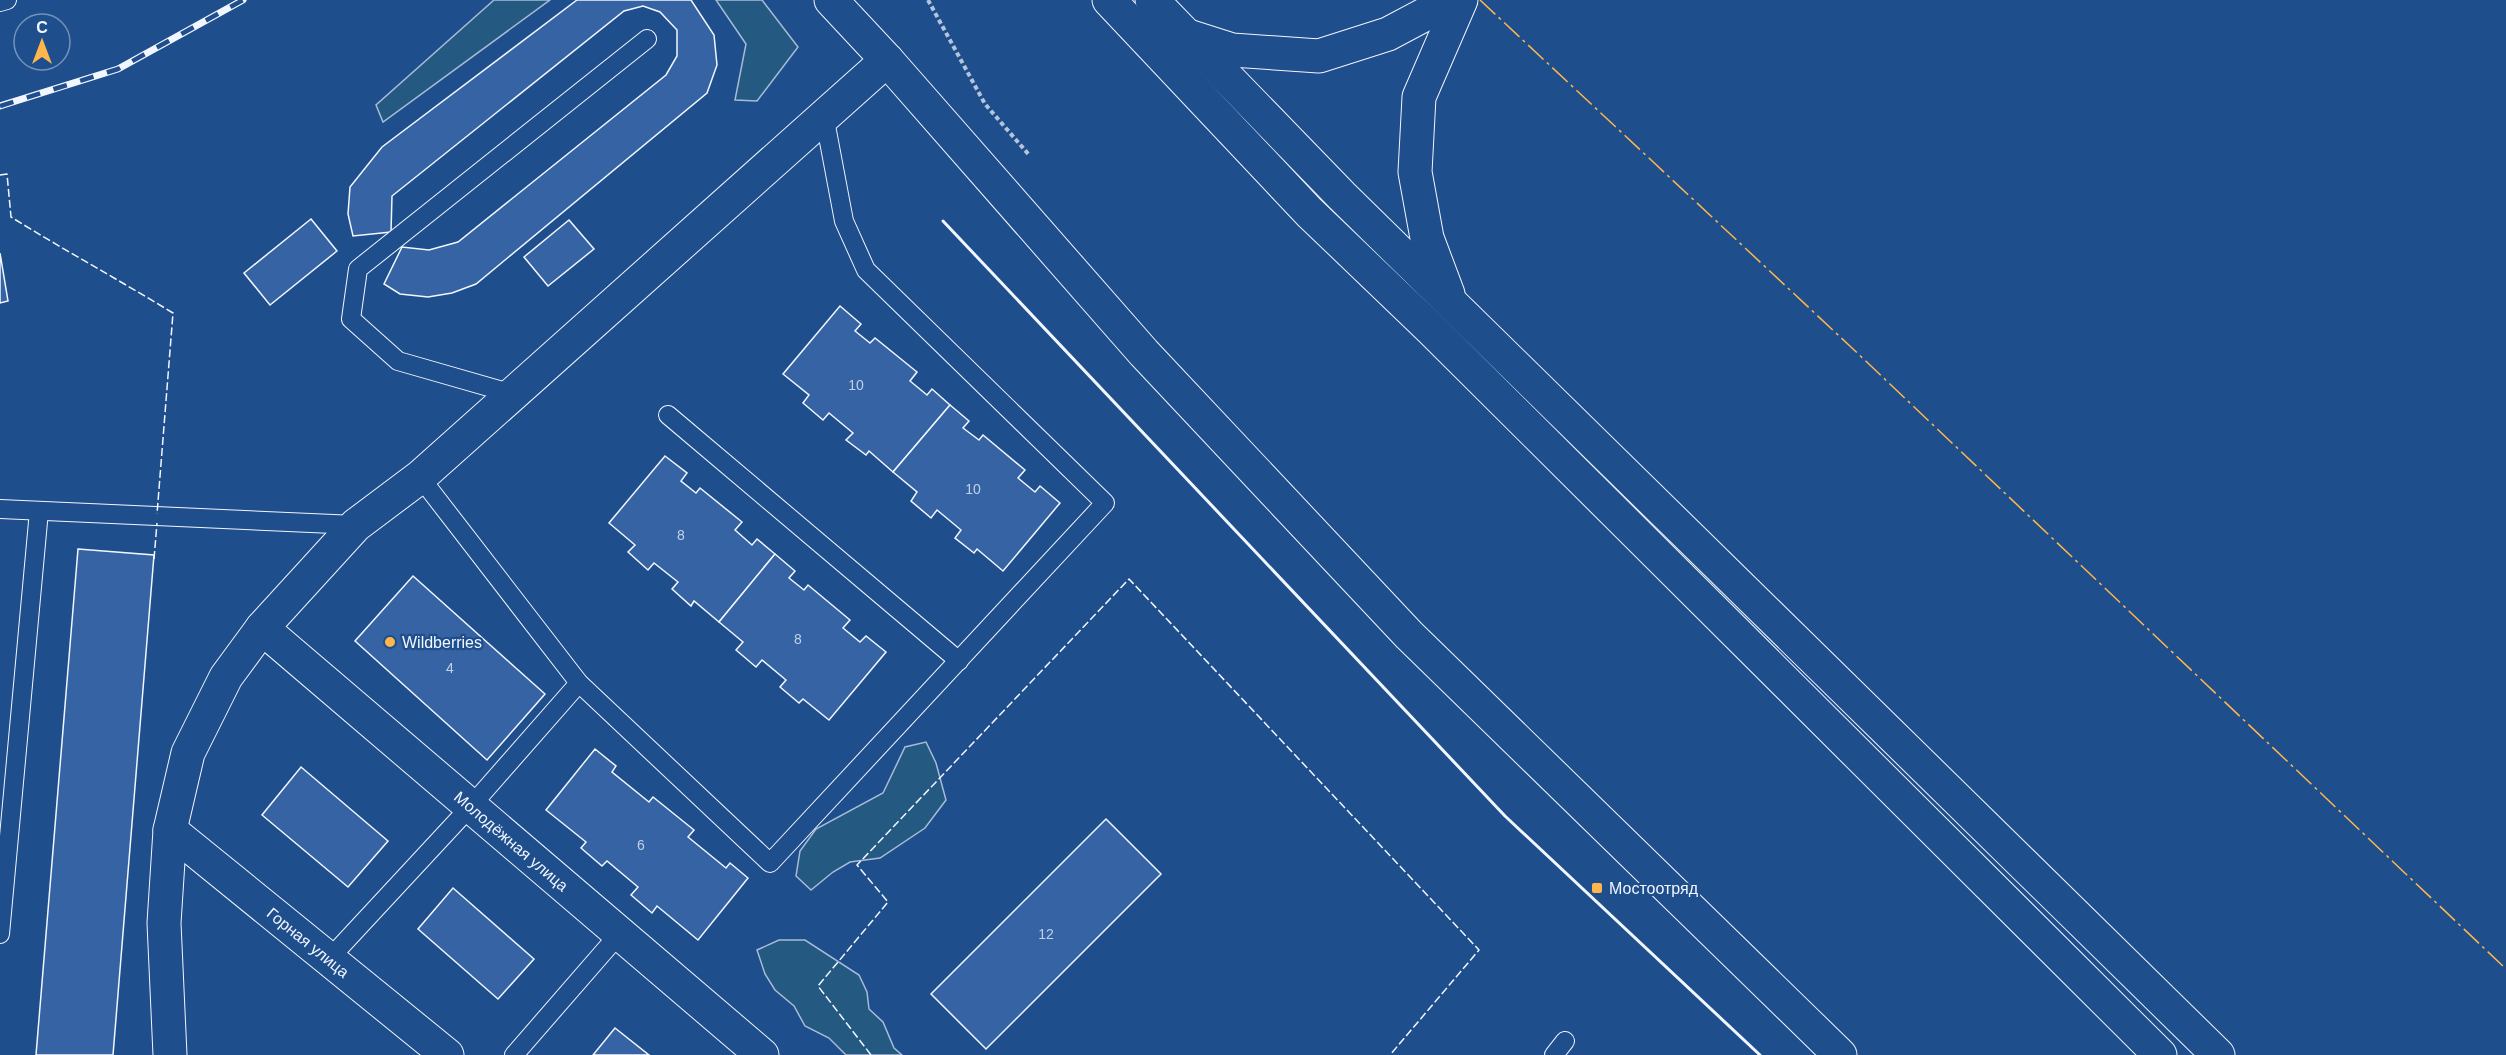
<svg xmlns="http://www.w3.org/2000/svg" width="2506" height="1055" viewBox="0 0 2506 1055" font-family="Arial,sans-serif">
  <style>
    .green { fill: #245a82; stroke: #a8bbd7; stroke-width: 1.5 }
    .building { fill: #3563a3; stroke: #f2f6ff; stroke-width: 1.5 }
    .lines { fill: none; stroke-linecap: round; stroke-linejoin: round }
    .lane-casing { stroke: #f2f6ff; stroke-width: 20 }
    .street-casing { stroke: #f2f6ff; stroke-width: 35 }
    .secondary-casing { stroke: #f2f6ff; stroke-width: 35 }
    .primary-casing { stroke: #f2f6ff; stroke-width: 35 }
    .path { stroke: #b3c4dc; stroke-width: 4; stroke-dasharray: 4.5 3; stroke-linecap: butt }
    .lane { stroke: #1f4e8c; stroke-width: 18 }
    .street { stroke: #1f4e8c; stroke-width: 33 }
    .secondary { stroke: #1f4e8c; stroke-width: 33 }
    .primary { stroke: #1f4e8c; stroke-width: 33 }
    .rail-casing { stroke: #f2f6ff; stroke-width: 7 }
    .rail { stroke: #1f4e8c; stroke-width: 4.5; stroke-dasharray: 14; stroke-linecap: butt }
    .fence { stroke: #f2f6ff; stroke-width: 1.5; stroke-dasharray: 8 3; stroke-linecap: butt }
    .wall { stroke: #f2f6ff; stroke-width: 3 }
    .power { stroke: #ffb74d; stroke-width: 1.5; stroke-dasharray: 21 4.5 3 4.5; stroke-linecap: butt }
    .poi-dot { fill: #ffb74d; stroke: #1f4e8c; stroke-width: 2 }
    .labels { text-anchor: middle; stroke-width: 4.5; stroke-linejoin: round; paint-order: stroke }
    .number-label { font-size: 14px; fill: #c3d1e8 }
    .poi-label { font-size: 16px; fill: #f2f6ff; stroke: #1f4e8c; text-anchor: start }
    .street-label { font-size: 16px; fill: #f2f6ff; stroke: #1f4e8c }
  </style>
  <rect width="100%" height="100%" fill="#1f4e8c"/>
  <g class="green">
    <polygon points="494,0 550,0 383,122 376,105"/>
    <polygon points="716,0 762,0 798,47 757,101 735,100 746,44"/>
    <polygon points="926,742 936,763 946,800 925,828 880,858 850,862 833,872 811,890 796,876 800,851 816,829 883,793 905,747"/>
    <polygon points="779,940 805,940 859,975 867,992 869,1009 883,1022 894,1048 902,1055 846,1055 829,1038 805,1026 794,1006 775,990 765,974 757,950"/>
  </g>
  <g class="building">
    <polygon points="577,0 691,0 714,35 717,65 707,93 476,284 452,293 428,297 400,294 384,284 402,247 429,250 458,242 666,75 677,56 677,30 660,12 643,6 624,11 392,196 391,232 353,236 348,214 350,187 382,147"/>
    <polygon points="311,219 337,251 270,305 244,273"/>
    <polygon points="569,220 594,249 548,286 524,257"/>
    <polygon points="0,253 8,301 0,303"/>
    <polygon points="840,306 861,324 855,331 870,343 875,338 917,372 910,381 927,395 932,389 950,405 893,472 869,451 866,455 846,440 853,433 829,413 823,420 803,403 809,395 783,374"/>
    <polygon points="950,405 969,421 963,428 979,440 983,435 1025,470 1018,478 1035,492 1040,486 1060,503 1003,571 977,549 974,553 955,538 961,530 937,510 931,518 911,501 917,492 893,472"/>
    <polygon points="665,456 687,473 681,481 696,493 700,488 742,522 735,530 752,545 757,539 775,554 719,622 694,601 691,606 672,589 678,582 654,563 648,570 628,552 635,545 609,523"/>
    <polygon points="78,549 154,555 113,1055 36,1055"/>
    <polygon points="775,554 795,571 789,578 804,590 808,585 850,620 843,628 860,642 866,636 886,652 829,720 803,699 799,703 780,687 786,680 762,660 756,667 736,650 743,642 719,622"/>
    <polygon points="413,576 545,694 487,760 355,641"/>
    <polygon points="595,749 616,766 612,772 649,802 653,797 694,830 688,837 726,868 730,863 748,878 698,940 657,906 652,913 631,895 638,887 607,861 602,866 581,848 586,842 546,810"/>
    <polygon points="301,767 388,841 348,887 262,815"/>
    <polygon points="1106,819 1161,874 986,1049 931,994"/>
    <polygon points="453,888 534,959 498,999 418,929"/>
    <polygon points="615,1028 649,1055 593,1055"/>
  </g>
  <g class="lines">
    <defs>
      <g id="lane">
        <polyline points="0,2 7,0"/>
        <polyline points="513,394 398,361 351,319 358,269 647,39"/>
        <polyline points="668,415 959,661"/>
        <polyline points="420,477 579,683 770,863 1105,503 866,270 844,221 824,115"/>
        <polyline points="0,509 356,525"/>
        <polyline points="0,934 39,511"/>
        <polyline points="329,959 471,806 579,683"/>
        <polyline points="514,1055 620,933"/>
        <polyline points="1554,1055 1565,1041"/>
      </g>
      <g id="street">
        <path id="s1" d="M 262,628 L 762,1055"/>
        <path id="s2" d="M 170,830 L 447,1055"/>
        <polyline points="170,1055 164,923 170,830 188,753 226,677 262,628 356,525 420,477 887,60"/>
      </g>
      <polyline id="secondary" points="831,0 887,60 1144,353 1409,635 1840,1055"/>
      <g id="primary">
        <polyline points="1109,0 1309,212 1431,329 2160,1055"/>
        <polyline points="1152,0 1342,196 2218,1055"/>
        <polyline points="1188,36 1232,50 1319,56 1388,34 1452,0"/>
        <polyline points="1448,294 1427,238 1415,172 1419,97 1461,0"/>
      </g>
    </defs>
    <use href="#lane" class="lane-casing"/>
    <use href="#street" class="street-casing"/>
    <use href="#secondary" class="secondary-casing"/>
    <use href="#primary" class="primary-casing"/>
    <polyline class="path" points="928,0 985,104 1030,156"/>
    <use href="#lane" class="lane"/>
    <use href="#street" class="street"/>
    <use href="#secondary" class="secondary"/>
    <use href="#primary" class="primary"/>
    <defs>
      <polyline id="rail" points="0,106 118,69 243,0"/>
    </defs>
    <use href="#rail" class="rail-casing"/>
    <use href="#rail" class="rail"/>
    <g class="fence">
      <path d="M 0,175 L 7,174 L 11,217 C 64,250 119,280 173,313 L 157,514"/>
      <polyline points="154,559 157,523"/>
      <polyline points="871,1055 818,986 888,902 857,865 1129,579 1479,950 1390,1055"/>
    </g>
    <polyline class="wall" points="943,221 1505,816 1760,1055"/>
    <polyline class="power" points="1480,0 1852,348 2506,969"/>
  </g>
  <g class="poi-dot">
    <circle cx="390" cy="642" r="6"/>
    <rect x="1591" y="882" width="12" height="12" rx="3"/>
  </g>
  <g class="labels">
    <g class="number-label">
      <text x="856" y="390">10</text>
      <text x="973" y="494">10</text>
      <text x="681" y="540">8</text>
      <text x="798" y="644">8</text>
      <text x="450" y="673">4</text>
      <text x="641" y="850">6</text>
      <text x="1046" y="939">12</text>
    </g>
    <g class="poi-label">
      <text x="402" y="648">Wildberries</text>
      <text x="1609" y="894">Мостоотряд</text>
    </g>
    <g class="street-label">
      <text dy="6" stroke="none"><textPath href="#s1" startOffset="328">Молодёжная улица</textPath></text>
      <text dy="6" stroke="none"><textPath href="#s2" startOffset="178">Горная улица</textPath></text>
    </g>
  </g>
  <g transform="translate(42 42)"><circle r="28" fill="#1f4e8c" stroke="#7391ba" stroke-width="1.5"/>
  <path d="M0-4.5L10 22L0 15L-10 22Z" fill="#ffb74d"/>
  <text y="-9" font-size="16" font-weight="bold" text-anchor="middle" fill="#f2f6ff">С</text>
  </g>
</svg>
